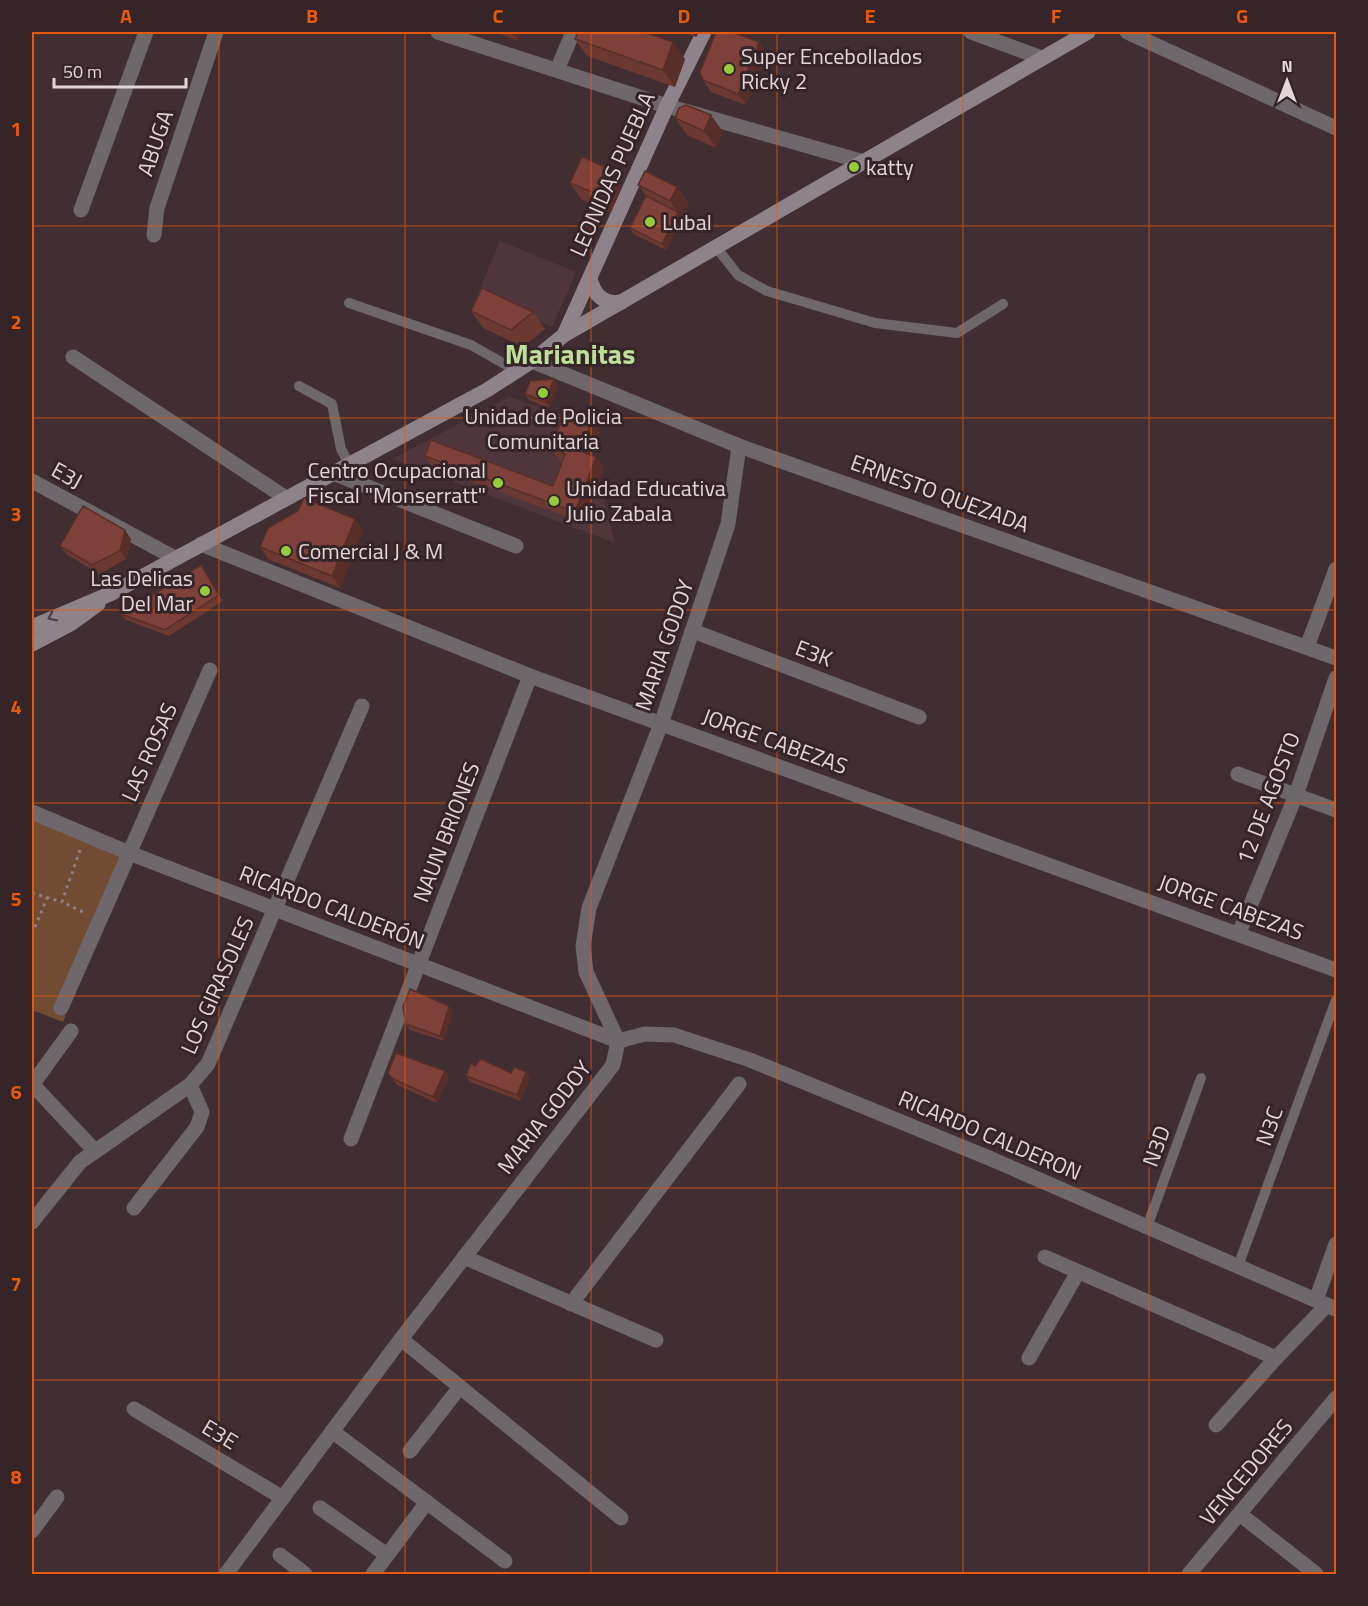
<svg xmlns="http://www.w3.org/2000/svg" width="1368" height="1606" viewBox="0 0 1368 1606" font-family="'Titillium Web',sans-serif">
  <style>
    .built { fill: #4f363c }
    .green { fill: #714b32 }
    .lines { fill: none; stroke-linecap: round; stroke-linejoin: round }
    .path { stroke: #8e7f82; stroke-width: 3; stroke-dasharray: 3 4.5; stroke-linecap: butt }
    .lane { stroke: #6e676c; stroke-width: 10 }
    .street { stroke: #6e676c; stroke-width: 15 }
    .secondary { stroke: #8f838b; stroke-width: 15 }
    .wall { fill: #6c3832 }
    .shaded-wall { fill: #582e29 }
    .building { fill: #7d413a; stroke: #582e29; stroke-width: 1.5 }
    .oneway { stroke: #504046 }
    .grid { fill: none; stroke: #e8590c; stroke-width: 1.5; stroke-opacity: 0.55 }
    .poi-dot { fill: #94cc3d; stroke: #352428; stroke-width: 2 }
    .labels { text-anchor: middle; stroke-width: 6; stroke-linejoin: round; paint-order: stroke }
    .poi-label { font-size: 22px; fill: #e2d6d8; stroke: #352428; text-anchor: start }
    .street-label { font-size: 22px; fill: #e2d6d8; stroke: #352428 }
    .district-label { font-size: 28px; font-weight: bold; fill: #bedf98; stroke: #352428 }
    .neatline { fill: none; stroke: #e8590c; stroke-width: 2 }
    .grid-label { font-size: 20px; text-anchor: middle; font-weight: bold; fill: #e8590c }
  </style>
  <rect width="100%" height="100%" fill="#402e32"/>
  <g class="built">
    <polygon points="500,241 576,272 552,327 477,296"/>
    <polygon points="509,397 585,422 615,543 393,459"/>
  </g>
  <polygon class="green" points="32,812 129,853 63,1022 32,1010"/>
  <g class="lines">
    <g class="path">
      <polyline points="80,850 62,902 85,913"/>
      <polyline points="32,893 62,902"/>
      <polyline points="32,934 47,898"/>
    </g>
    <g class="lane">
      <polyline points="716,247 738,275 767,291 875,323 957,333 1003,304"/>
      <polyline points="349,303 471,345 517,371"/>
      <polyline points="299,386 332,404 341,449 349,464"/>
      <polyline points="1147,1227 1201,1078"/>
      <polyline points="1238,1266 1336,1000"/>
    </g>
    <g class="street">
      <polyline points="438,32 667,106 864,162"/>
      <polyline points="971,32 1042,58"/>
      <polyline points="1127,32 1336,128"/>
      <polyline points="557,70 573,32"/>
      <polyline points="81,210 146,32"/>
      <polyline points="154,235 157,208 216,32"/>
      <polyline points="73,357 286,498"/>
      <polyline points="532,361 739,446 1336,658"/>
      <polyline points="333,473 516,546"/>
      <polyline points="32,481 175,558"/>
      <polyline points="201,544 530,676 1336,970"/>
      <polyline points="693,631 919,717"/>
      <polyline points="1307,647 1336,569"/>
      <polyline points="1238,774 1336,810"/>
      <polyline points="32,812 129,853 618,1041"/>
      <polyline points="1239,933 1296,795 1336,678"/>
      <polyline points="61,1008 210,670"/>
      <polyline points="618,1041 645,1034 674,1035 750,1060 989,1158 1336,1309"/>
      <polyline points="32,1084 95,1151"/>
      <polyline points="32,1085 71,1031"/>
      <polyline points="351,1139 530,676"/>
      <polyline points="134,1208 197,1127 202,1112 190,1085"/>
      <polyline points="32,1222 80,1162 190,1085 208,1064 362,706"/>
      <polyline points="464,1257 656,1340"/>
      <polyline points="1045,1257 1276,1358 1327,1305"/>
      <polyline points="1316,1300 1336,1244"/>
      <polyline points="571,1304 739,1084"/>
      <polyline points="401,1339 621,1518"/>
      <polyline points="1029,1358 1078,1272"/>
      <polyline points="134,1409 283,1498"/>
      <polyline points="1216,1425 1276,1358"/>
      <polyline points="332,1431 505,1561"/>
      <polyline points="410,1451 460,1387"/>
      <polyline points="320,1508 387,1555"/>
      <polyline points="1241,1515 1316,1574"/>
      <polyline points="32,1531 57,1497"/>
      <polyline points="280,1555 305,1574"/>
      <polyline points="226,1574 401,1339 613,1065 618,1041 586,972 583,946 589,908 661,724 728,524 739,446"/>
      <polyline points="373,1574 427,1502"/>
      <polyline points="1189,1574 1336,1398"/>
    </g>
    <g class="secondary">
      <path d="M 590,279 C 595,296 604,305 622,302"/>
      <polyline points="564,335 667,106 704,32"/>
      <polyline points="32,627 112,593 487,390 532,361 564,335 1088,32"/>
      <polyline points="32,644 72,623 98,604"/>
    </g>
  </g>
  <g class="wall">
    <polygon points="495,32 521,32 518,41"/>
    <polygon points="682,32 699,32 696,37"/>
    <polygon points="575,39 685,59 675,87 587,56"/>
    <polygon points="759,42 767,54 746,105 711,92 703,80"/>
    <polygon points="675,118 723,132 716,148 687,135"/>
    <polygon points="570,183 622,186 611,212 582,200"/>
    <polygon points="638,185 689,204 666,250 634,234 630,228 646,196"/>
    <polygon points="471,311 533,312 545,329 523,347 483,328"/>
    <polygon points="554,379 558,385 549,408 529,400 525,394"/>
    <polygon points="600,433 591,455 596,457 604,468 583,523 433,467 425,456 553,486 562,461 559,460 551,448"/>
    <polygon points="363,530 340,588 268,559 260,547"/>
    <polygon points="131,539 126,559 99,574 66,554 60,546"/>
    <polygon points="201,565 223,601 169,636 126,620 121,614"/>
    <polygon points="453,1012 444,1041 410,1030 406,1024"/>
    <polygon points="475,1066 511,1073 530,1078 521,1101 470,1082 466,1076"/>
    <polygon points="388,1073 449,1077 437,1103 397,1085"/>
  </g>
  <g class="shaded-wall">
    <polygon points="515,32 521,32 518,41 514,35"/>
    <polygon points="692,32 699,32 696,37"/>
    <polygon points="673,42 685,59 675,87 663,70"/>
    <polygon points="759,42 767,54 746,105 738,94"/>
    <polygon points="711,115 723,132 716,148 704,131"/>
    <polygon points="610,169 622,186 611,212 599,195"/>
    <polygon points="677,187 689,204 666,250 662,244 678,212 670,201"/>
    <polygon points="554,379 558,385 549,408 545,402"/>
    <polygon points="592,421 600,433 589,463 580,451"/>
    <polygon points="596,457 604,468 583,523 575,512"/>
    <polygon points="355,519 363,530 340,588 332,576"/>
    <polygon points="125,530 131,539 126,559 120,551"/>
    <polygon points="449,1006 453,1012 444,1041 440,1036"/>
    <polygon points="445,1071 449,1077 437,1103 433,1097"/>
    <polygon points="526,1072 530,1078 521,1101 517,1095"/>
  </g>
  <g class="building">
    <polygon points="506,32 515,32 514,35"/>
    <polygon points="578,32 644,32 673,42 663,70 575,39"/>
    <polygon points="716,32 732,32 759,42 738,94 703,80 700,72"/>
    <polygon points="686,105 711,115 704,131 675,118 679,108"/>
    <polygon points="582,157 610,169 599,195 570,183"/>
    <polygon points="645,171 677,187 670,201 638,185"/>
    <polygon points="646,196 678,212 662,244 630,228"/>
    <polygon points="482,288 533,312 511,330 471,311"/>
    <polygon points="554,379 545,402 525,394 530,381"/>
    <polygon points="565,411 592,421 580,451 596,457 575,512 425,456 431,440 553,486 565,454 551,448"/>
    <polygon points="304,498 355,519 332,576 260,547 268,528 298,511"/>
    <polygon points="83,506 125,530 120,551 92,565 60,546"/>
    <polygon points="201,565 219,595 165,630 121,614"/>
    <polygon points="410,989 449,1006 440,1036 406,1024 403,1007"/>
    <polygon points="396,1053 445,1071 433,1097 393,1079 388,1073"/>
    <polygon points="481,1059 511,1073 514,1067 526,1072 517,1095 466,1076 471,1063 475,1066"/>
  </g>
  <defs><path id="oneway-chevron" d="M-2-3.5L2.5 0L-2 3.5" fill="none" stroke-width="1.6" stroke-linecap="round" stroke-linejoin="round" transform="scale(1.5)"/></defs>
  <use class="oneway" href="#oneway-chevron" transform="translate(52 617) rotate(154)"/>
  <path class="grid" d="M 219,32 L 219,1574M 405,32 L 405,1574M 591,32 L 591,1574M 777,32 L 777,1574M 963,32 L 963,1574M 1149,32 L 1149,1574M 32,226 L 1336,226M 32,418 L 1336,418M 32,610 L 1336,610M 32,803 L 1336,803M 32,996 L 1336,996M 32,1188 L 1336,1188M 32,1380 L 1336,1380"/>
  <g class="poi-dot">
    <circle cx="729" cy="69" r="6"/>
    <circle cx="854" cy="167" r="6"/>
    <circle cx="650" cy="222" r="6"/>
    <circle cx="543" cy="393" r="6"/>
    <circle cx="498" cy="483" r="6"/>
    <circle cx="554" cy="501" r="6"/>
    <circle cx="286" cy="551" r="6"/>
    <circle cx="205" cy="591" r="6"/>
  </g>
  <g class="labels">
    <g class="poi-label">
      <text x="741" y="64">Super Encebollados<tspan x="741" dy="25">Ricky 2</tspan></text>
      <text x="866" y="175">katty</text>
      <text x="662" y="230">Lubal</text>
      <text x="543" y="424" text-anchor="middle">Unidad de Policia<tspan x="543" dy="25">Comunitaria</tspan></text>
      <text x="486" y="478" text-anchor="end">Centro Ocupacional<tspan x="486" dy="25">Fiscal "Monserratt"</tspan></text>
      <text x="566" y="496">Unidad Educativa<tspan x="566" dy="25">Julio Zabala</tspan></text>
      <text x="298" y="559">Comercial J &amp; M</text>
      <text x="193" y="586" text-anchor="end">Las Delicas<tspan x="193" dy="25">Del Mar</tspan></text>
    </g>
    <g class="street-label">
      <text transform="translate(155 143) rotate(-71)" y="8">ABUGA</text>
      <text transform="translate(612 174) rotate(-66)" y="8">LEONIDAS PUEBLA</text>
      <text transform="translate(67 475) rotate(29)" y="8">E3J</text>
      <text transform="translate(940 493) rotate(20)" y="8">ERNESTO QUEZADA</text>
      <text transform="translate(664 645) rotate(-71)" y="8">MARIA GODOY</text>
      <text transform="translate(814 653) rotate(21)" y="8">E3K</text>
      <text transform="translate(775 741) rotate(20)" y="8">JORGE CABEZAS</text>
      <text transform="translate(149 752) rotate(-66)" y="8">LAS ROSAS</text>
      <text transform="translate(1268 798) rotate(-69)" y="8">12 DE AGOSTO</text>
      <text transform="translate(446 832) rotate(-69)" y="8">NAUN BRIONES</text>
      <text transform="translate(332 907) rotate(21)" y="8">RICARDO CALDERÓN</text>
      <text transform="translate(1231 907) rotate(20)" y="8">JORGE CABEZAS</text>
      <text transform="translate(217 985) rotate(-66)" y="8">LOS GIRASOLES</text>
      <text transform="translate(544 1117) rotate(-52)" y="8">MARIA GODOY</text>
      <text transform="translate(1269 1126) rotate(-70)" y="8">N3C</text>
      <text transform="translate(990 1135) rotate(23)" y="8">RICARDO CALDERON</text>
      <text transform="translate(1156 1146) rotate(-70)" y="8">N3D</text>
      <text transform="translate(220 1434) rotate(31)" y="8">E3E</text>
      <text transform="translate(1246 1472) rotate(-50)" y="8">VENCEDORES</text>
    </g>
    <g class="district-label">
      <text x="570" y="364">Marianitas</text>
    </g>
  </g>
  <rect width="1368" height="1606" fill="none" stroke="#352428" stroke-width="66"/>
  <g transform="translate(1287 81)" stroke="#352428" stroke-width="4.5" paint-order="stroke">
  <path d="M0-4.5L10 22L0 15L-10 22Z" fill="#e2d6d8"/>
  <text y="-9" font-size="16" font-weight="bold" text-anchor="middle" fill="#e2d6d8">N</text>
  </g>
  <path d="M54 78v9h132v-9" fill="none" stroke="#e2d6d8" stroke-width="3"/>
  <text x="63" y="78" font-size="18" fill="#e2d6d8" stroke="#352428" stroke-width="4.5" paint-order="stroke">50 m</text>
  <rect x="33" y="33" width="1302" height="1540" class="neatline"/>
  <g class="grid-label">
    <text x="126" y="23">A</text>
    <text x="312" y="23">B</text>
    <text x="498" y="23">C</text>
    <text x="684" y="23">D</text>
    <text x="870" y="23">E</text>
    <text x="1056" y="23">F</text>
    <text x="1242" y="23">G</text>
    <text x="16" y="136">1</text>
    <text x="16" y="329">2</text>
    <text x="16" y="521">3</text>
    <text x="16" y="714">4</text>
    <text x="16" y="906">5</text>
    <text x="16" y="1099">6</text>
    <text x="16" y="1291">7</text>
    <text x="16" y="1484">8</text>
  </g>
</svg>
